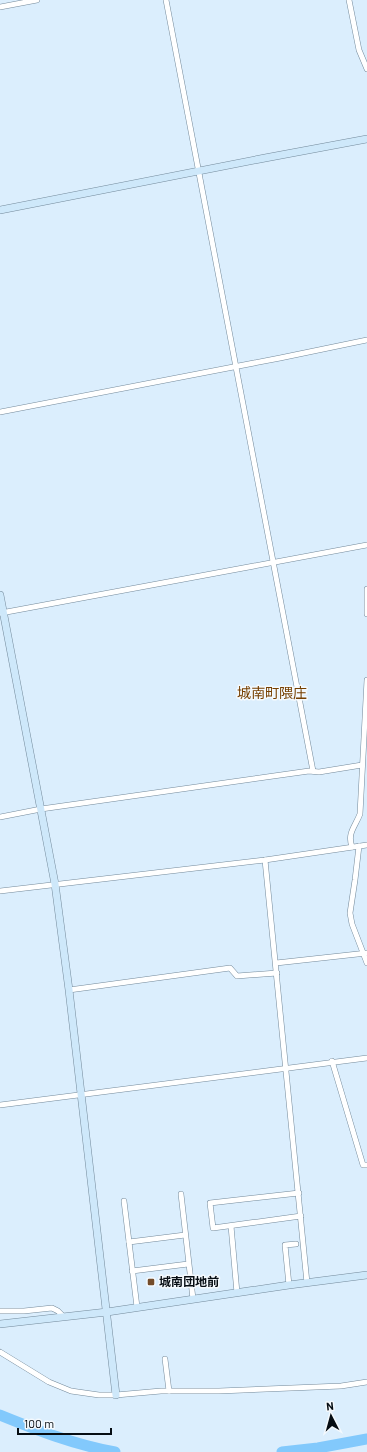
<svg xmlns="http://www.w3.org/2000/svg" width="367" height="1452" viewBox="0 0 367 1452" font-family="Barlow,'Noto Sans JP',sans-serif">
  <style>
    .lines { fill: none; stroke-linecap: round; stroke-linejoin: round }
    .river { stroke: #82c9fc; stroke-width: 11 }
    .street-casing { stroke: #73899a; stroke-width: 6 }
    .secondary-casing { stroke: #73899a; stroke-width: 8 }
    .street { stroke: #fff; stroke-width: 5 }
    .secondary { stroke: #cee8fa; stroke-width: 7 }
    .poi-dot { fill: #734c2a; stroke: #f4f9fd; stroke-width: 1.5 }
    .labels { text-anchor: middle; stroke-width: 3; stroke-linejoin: round; paint-order: stroke }
    .poi-label { font-size: 12px; font-weight: bold; fill: #060d13; stroke: #f4f9fd; text-anchor: start }
    .quarter-label { font-size: 14px; fill: #753f00; stroke: #f4f9fd }
  </style>
  <rect width="100%" height="100%" fill="#dbeefd"/>
  <g class="lines">
    <g class="river">
      <path d="M 0,1415 C 37,1430 75,1445 115,1452"/>
      <polyline points="282,1452 318,1448 367,1439"/>
    </g>
    <defs>
      <g id="street">
        <polyline points="166,0 313,771"/>
        <polyline points="349,0 359,50 367,69"/>
        <polyline points="0,7 37,0"/>
        <polyline points="0,412 280,358 367,340"/>
        <polyline points="367,589 367,614"/>
        <polyline points="1,613 367,545"/>
        <polyline points="0,817 41,809 309,771 319,772 362,765"/>
        <polyline points="359,846 355,880 350,913 352,924 367,963"/>
        <path d="M 352,847 C 347,833 355,827 360,814 L 367,680"/>
        <polyline points="265,860 307,1283"/>
        <polyline points="0,891 265,860 367,845"/>
        <polyline points="276,963 367,953"/>
        <polyline points="69,990 230,968 237,976 277,973"/>
        <polyline points="332,1061 363,1165 367,1165"/>
        <polyline points="0,1105 367,1058"/>
        <polyline points="299,1193 210,1203 213,1228 301,1216"/>
        <polyline points="181,1194 193,1299"/>
        <polyline points="124,1201 137,1307"/>
        <polyline points="231,1226 237,1293"/>
        <polyline points="129,1242 185,1235"/>
        <polyline points="132,1271 188,1264"/>
        <polyline points="289,1285 285,1245 296,1244"/>
        <polyline points="0,1311 24,1311 52,1308 58,1311 63,1316"/>
        <polyline points="0,1352 49,1382 71,1391 99,1395 116,1395 161,1391 219,1391 341,1386 367,1382"/>
        <polyline points="165,1359 169,1391"/>
      </g>
      <g id="secondary">
        <polyline points="0,210 265,158 367,139"/>
        <polyline points="0,595 55,884 69,990 116,1395"/>
        <polyline points="0,1324 107,1312 289,1285 367,1275"/>
      </g>
    </defs>
    <use href="#street" class="street-casing"/>
    <use href="#secondary" class="secondary-casing"/>
    <use href="#street" class="street"/>
    <use href="#secondary" class="secondary"/>
  </g>
  <rect class="poi-dot" x="147" y="1278" width="8" height="8" rx="2"/>
  <g class="labels">
    <g class="poi-label">
      <text x="159" y="1286">城南団地前</text>
    </g>
    <g class="quarter-label">
      <text x="272" y="698">城南町隈庄</text>
    </g>
  </g>
  <g transform="translate(331 1416) rotate(354)" stroke="#f4f9fd" stroke-width="3" paint-order="stroke">
  <path d="M0-3L7 15L0 10L-7 15Z" fill="#060d13"/>
  <text y="-6" font-size="11" font-weight="bold" text-anchor="middle" fill="#060d13">N</text>
  </g>
  <path d="M18 1428v6h93v-6" fill="none" stroke="#060d13" stroke-width="2"/>
  <text x="24" y="1428" font-size="12" fill="#060d13" stroke="#f4f9fd" stroke-width="3" paint-order="stroke">100 m</text>
</svg>
